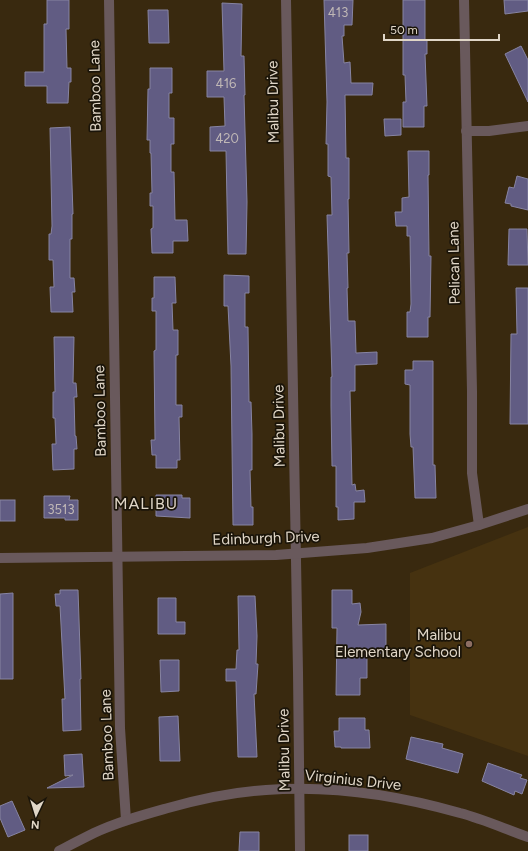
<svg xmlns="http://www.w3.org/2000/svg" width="528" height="851" viewBox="0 0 528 851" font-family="Figtree,sans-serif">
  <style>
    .built { fill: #463210 }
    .building { fill: #615c83; stroke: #8784a2 }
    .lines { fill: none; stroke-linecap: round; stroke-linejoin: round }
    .minor { stroke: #69595c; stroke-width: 10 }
    .tertiary { stroke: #69595c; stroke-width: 10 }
    .education-dot { fill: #8d6e63; stroke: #1a1409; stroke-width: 1.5 }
    .labels { text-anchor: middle; stroke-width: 3.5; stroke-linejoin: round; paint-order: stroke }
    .number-label { font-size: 13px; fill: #c0b8b6 }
    .street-label { font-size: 15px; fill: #e0d6c7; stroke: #1a1409 }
    .poi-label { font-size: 15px; fill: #e0d6c7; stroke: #1a1409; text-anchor: end }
    .neighbourhood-label { font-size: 16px; letter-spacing: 1px; fill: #e0d6c7; stroke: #1a1409 }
  </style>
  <rect width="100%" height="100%" fill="#39290f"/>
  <polygon class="built" points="528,527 528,756 410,715 410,573"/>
  <g class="building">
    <polygon points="47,0 69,0 69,29 66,29 67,68 71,68 71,82 69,82 68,103 47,103 47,86 25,86 25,72 44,72 44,24 47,24"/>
    <polygon points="324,0 353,0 352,25 344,25 344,36 342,36 344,63 350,62 351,83 373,83 372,95 345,95 346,158 349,158 349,199 348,199 349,253 347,253 348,288 347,288 348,321 355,321 356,353 377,352 377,364 355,365 355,391 350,391 352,485 355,484 356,491 364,490 365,502 354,502 354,519 338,520 338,507 336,507 336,466 332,466 331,406 331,377 332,377 327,215 332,215 331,177 328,176 328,144 326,144 327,102"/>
    <polygon points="403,0 425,0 425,40 427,40 427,54 425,54 427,106 424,106 424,127 403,127 403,102 406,102 405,75 403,75"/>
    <polygon points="504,0 528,0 528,11 505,14"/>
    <polygon points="222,3 242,4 241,56 244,56 245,95 244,95 247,202 246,254 228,254 226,151 210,151 210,127 225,126 224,97 207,97 207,71 224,71"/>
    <polygon points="148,10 168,10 169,43 149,43"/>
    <polygon points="521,46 528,60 528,102 505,54"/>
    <polygon points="150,68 172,68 172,93 169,93 169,118 174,118 174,144 171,144 171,172 174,172 175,220 187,220 188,241 173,241 173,253 152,253 151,229 153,228 153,206 150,206 150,193 152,193 151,153 150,153 150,140 147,140 148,89 150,89"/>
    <polygon points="384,119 401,119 401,135 385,136"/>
    <polygon points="70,127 73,214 72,214 72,239 70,239 70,278 74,278 75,292 72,292 73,312 51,312 50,287 54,287 53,260 49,260 49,234 51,234 52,226 50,128"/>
    <polygon points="408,151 429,151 429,175 428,175 429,256 431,256 430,317 428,317 428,337 407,337 407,312 410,312 411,304 410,236 407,236 407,226 396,226 395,212 402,212 402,198 409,197"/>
    <polygon points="517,176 528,179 528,210 511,206 511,204 505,203 509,187 514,188"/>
    <polygon points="509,229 527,229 528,265 508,265"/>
    <polygon points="224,275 249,276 249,293 245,293 245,327 248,327 249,402 251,402 252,434 252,470 250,470 251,507 253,507 253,525 233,525 231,366 228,306 224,306"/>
    <polygon points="154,277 175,277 176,303 172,303 173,330 178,330 178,355 176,355 176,405 182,405 182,417 179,417 180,460 177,460 177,468 156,468 156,455 152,455 151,440 155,440 154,351 156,350 156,311 152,311 152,298 154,298"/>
    <polygon points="516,288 528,288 528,424 510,424 511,334 517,334"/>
    <polygon points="54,337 74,337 73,383 76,383 77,397 74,397 75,436 76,436 77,449 74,449 74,469 53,470 52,444 56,444 55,418 53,418 53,392 55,392"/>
    <polygon points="413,361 433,361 433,465 435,465 436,498 415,498 413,447 411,447 410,434 410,385 405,384 405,370 413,370"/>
    <polygon points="156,495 182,495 182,498 190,498 190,518 156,516"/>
    <polygon points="44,496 70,496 69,500 78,500 78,520 65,520 65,518 44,518"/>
    <rect x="0" y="500" width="15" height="21"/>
    <polygon points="60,590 78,590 81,679 80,679 81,730 63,731 62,699 65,699 60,606 56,606 55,594 60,594"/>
    <polygon points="332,590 352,590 352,604 360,603 361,612 358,625 386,624 386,653 367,654 367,678 360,678 360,695 336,695 337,628 332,628"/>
    <polygon points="13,593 13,679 0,679 0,594"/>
    <polygon points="238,596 255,596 257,636 256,664 258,664 256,694 254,694 257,757 238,757 236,681 226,681 226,669 236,669 237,650 239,650"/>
    <polygon points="158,598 176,598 176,622 185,622 185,634 158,634"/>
    <polygon points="160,660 179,660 179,691 161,692"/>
    <polygon points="178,716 180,761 160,761 159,717"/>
    <polygon points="339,718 365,718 365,730 369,730 370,748 341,748 341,747 335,747 334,731 339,731"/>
    <polygon points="411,737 443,744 442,748 463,754 458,773 406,759"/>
    <polygon points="82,754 84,787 47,788 73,775 65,776 64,755"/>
    <polygon points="488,763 522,775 520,778 527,780 522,794 515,791 514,795 482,781"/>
    <polygon points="12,801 25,830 8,837 0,818 0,806"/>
    <polygon points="240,832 259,832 259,851 239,851"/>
    <rect x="349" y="835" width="19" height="16"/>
  </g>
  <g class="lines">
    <g class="minor">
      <polyline points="109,0 120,728 126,820"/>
      <polyline points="286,0 298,672 300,851"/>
      <polyline points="464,0 472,391 472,473 479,525"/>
      <polyline points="466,131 489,131 528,126"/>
      <path d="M 59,851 C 70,845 82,839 94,833 C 117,822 143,815 168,808 C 200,799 233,792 266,790 C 331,785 397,795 460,813 C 483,819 505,829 528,837"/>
    </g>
    <polyline class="tertiary" points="0,558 276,555 367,548 432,538 479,525 528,509"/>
  </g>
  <circle class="education-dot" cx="469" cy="644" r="4"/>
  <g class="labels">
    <g class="number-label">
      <text x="338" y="17">413</text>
      <text x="226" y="88">416</text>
      <text x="227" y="143">420</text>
      <text x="61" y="514">3513</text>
    </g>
    <g class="street-label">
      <text transform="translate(95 86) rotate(-91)" y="5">Bamboo Lane</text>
      <text transform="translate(273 102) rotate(-91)" y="5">Malibu Drive</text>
      <text transform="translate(454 263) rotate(-91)" y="5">Pelican Lane</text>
      <text transform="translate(100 411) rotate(-91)" y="5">Bamboo Lane</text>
      <text transform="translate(279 426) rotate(-91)" y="5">Malibu Drive</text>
      <text transform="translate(266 538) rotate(-2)" y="5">Edinburgh Drive</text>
      <text transform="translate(107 735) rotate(-92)" y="5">Bamboo Lane</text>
      <text transform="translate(284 750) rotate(-91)" y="5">Malibu Drive</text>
      <text transform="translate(353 780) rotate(6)" y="5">Virginius Drive</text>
    </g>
    <g class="poi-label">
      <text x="461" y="640">Malibu<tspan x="461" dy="17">Elementary School</tspan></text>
    </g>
    <g class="neighbourhood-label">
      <text x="146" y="509">MALIBU</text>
    </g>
  </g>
  <g transform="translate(36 815) rotate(184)" stroke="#1a1409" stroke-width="3" paint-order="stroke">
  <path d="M0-3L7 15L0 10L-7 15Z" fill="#e0d6c7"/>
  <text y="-6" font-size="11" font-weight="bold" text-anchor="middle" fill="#e0d6c7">N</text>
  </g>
  <path d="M384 34v6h115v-6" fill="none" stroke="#e0d6c7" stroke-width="2"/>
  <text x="390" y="34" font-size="12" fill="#e0d6c7" stroke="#1a1409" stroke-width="3" paint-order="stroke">50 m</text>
</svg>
